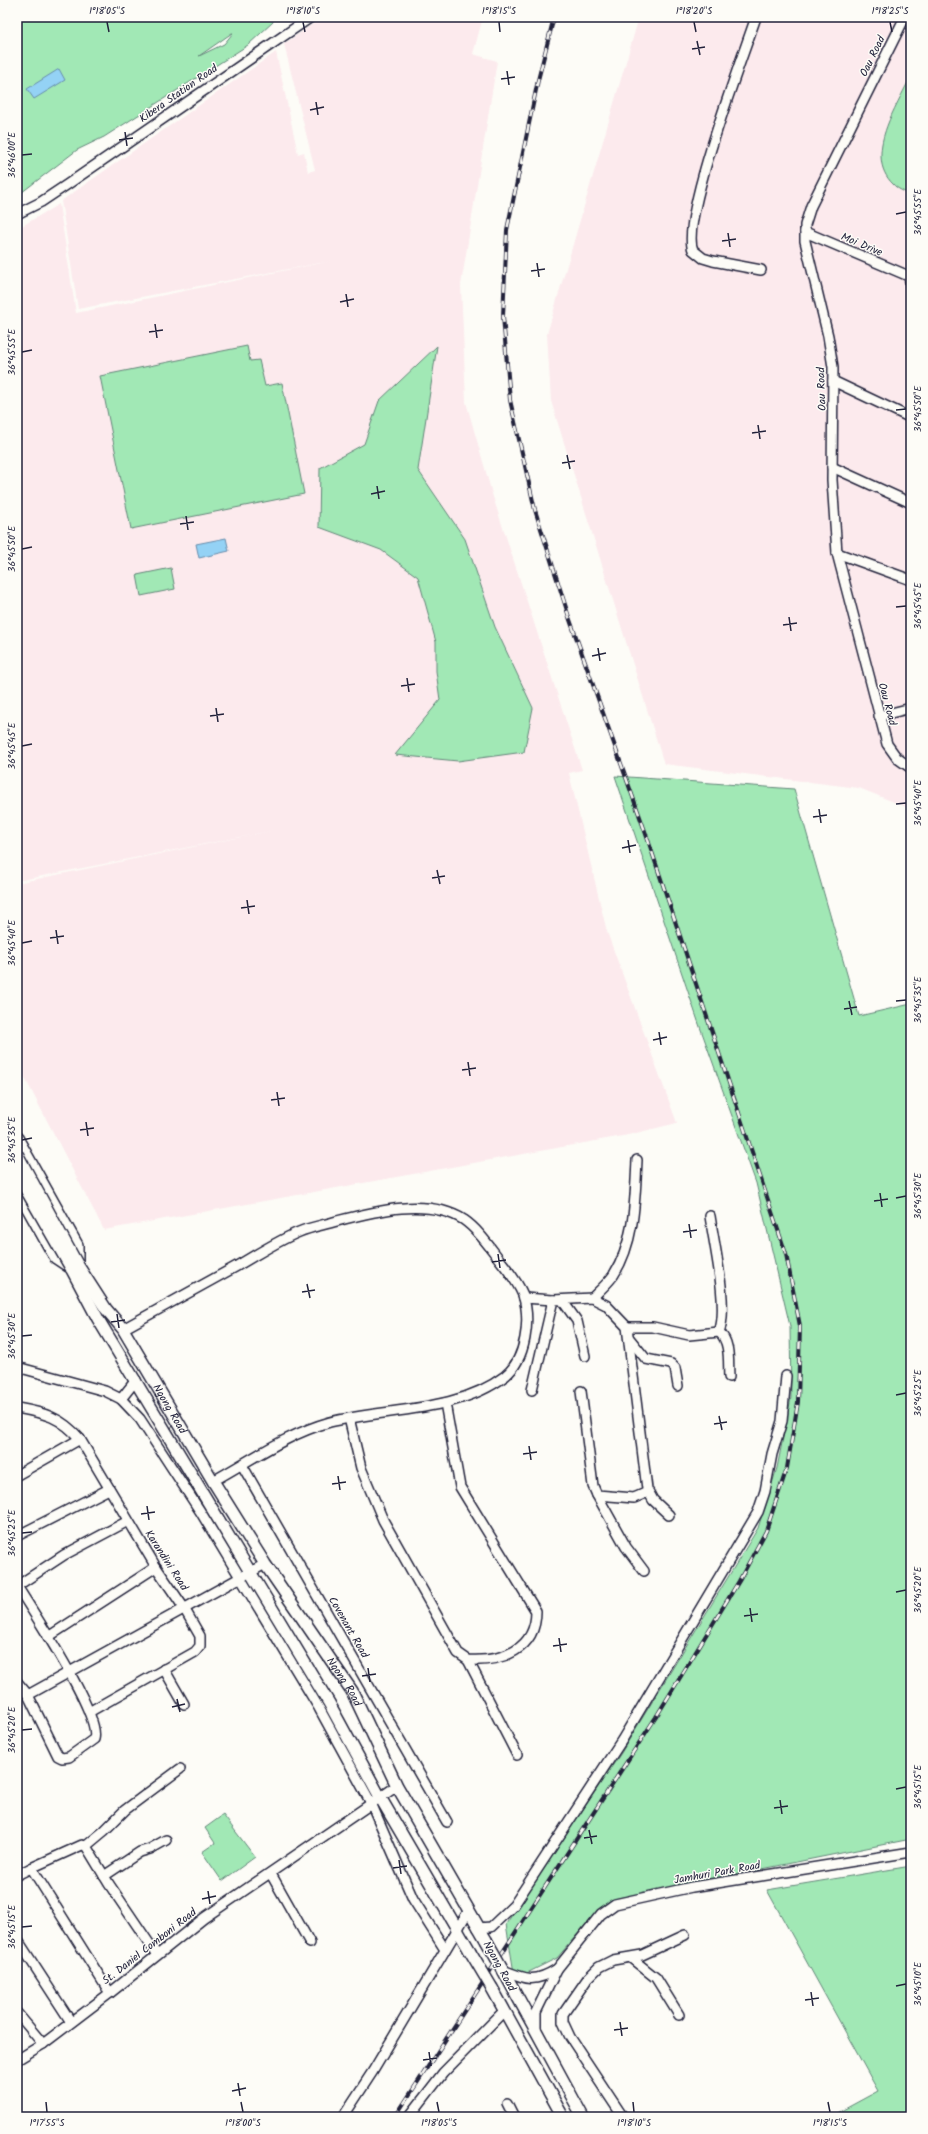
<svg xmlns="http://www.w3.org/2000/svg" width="928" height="2134" viewBox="0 0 928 2134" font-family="Kalam,sans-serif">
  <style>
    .built { fill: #fceaed }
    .green { fill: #a1e8b5; stroke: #628578; fill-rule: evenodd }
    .water { fill: #94d2f5; stroke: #668cab }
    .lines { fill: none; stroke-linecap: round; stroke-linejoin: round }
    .minor-casing { stroke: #22223b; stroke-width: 12 }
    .major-casing { stroke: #22223b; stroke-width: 14 }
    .minor { stroke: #fdfcf7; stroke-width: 9 }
    .major { stroke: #fdfcf7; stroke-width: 11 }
    .rail-casing { stroke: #22223b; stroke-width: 4 }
    .rail { stroke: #fdfcf7; stroke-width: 2.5; stroke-dasharray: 8; stroke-linecap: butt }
    .major-bridge-casing { stroke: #22223b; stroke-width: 14; stroke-linecap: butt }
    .major-bridge { stroke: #fdfcf7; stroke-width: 11 }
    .ticks { fill: none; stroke: #22223b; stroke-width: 1.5 }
    .labels { text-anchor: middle; stroke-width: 3; stroke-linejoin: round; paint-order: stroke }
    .street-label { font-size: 11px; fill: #22223b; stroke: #fdfcf7 }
    .neatline { fill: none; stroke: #22223b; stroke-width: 1.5 }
    .ticks-label { font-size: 10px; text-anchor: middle; fill: #22223b }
  </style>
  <rect width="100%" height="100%" fill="#fdfcf7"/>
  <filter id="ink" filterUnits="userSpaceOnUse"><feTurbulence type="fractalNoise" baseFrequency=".025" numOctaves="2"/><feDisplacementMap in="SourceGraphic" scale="8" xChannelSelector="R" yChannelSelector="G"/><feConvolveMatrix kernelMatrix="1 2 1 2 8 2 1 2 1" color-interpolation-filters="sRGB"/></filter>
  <g filter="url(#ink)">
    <g class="built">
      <polygon points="323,17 483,17 473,54 497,61 461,285 466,402 493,497 582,770 569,773 607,932 677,1123 628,1135 104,1230 17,1063 17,883 276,830 17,881 17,229 59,204 76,313 331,261 78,309 61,201 276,52 298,154 304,152 308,172 315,170 284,44"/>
      <polygon points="639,17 911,17 911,809 859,788 664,764 551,401 547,334"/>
    </g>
    <g class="green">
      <path d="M 17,17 L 272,17 L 273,22 L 248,45 L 104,137 L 77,150 L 17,196 ZM 233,33 L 224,44 L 199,56 L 232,33 Z"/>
      <path d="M 911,76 L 911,195 C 905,192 897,189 893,184 C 863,155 897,106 911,76 Z"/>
      <polygon points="247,346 250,361 259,360 265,386 282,383 304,494 131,529 100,376"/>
      <polygon points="437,346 418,470 465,539 495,627 533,708 524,752 458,761 395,755 440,700 436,671 436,642 418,577 381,550 319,527 320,468 364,444 379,401"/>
      <polygon points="171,568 175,589 141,596 137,575"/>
      <polygon points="615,776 794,789 859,1016 911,1004 911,1839 618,1898 599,1909 557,1958 515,1979 506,1924 621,1753 758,1528 777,1468 791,1398 790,1326 756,1183 699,1024"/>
      <polygon points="223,1815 255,1857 222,1881 202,1852 215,1843 205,1828"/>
      <polygon points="911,1866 911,2117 830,2117 878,2091 767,1890"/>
    </g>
    <g class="water">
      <polygon points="59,69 65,80 34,99 27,89"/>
      <polygon points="226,538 229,551 199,558 196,544"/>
    </g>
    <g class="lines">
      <defs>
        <g id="minor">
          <path d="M 756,17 C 743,56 680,220 693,250 L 703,258 L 713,261 L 761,270"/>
          <polyline points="905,17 811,206 805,225 805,241 828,336 833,367 832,480 837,553 887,744 897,758 911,768"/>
          <polyline points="17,214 41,202 68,184 311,17"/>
          <polyline points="805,232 911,277"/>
          <polyline points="909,276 911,288"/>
          <polyline points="833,381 911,418"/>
          <polyline points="832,467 911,503"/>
          <polyline points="837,553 911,580"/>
          <polyline points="879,716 911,708"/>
          <path d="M 710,1216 C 714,1244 729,1308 719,1332"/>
          <polyline points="524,1298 553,1300 592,1298 606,1305 627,1327 647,1489 653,1500 669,1515"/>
          <path d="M 592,1298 C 599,1291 607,1284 613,1276 C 635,1242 635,1199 637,1160"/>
          <polyline points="562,1300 577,1321 585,1356"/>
          <path d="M 627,1327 L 653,1327 L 689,1335 L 719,1332 C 731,1342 728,1363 729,1377"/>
          <path d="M 123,1329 C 161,1308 199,1287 237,1266 C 258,1254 277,1241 299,1232 C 311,1227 324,1225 337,1221 C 375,1211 428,1197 464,1220 C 477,1229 487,1243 496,1255 C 506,1268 517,1280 523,1295 C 531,1320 526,1359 505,1376 C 457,1413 386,1408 330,1422 C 287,1434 251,1460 213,1481"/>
          <polyline points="629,1338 646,1359 671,1364 675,1368 678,1386"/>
          <polyline points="17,1367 105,1391 121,1399 140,1419 200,1511 319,1708 371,1803 413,1899 444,1948"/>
          <polyline points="532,1390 553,1300"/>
          <polyline points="581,1391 593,1486 597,1495 634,1498 648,1492"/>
          <polyline points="121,1399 136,1380"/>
          <path d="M 17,1408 C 45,1413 61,1417 80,1439 L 156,1567 L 184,1608 L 200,1636 L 200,1646 L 195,1652 L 89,1712"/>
          <path d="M 349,1418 L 361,1468 L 383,1520 L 458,1653 L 468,1660 C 502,1662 536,1650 536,1611 L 460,1487 L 445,1403"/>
          <polyline points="242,1465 447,1822"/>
          <polyline points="17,1475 80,1439"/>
          <polyline points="597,1495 626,1547 644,1571"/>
          <polyline points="17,1536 109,1489"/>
          <polyline points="48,1637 156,1567"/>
          <polyline points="468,1660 517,1755"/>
          <polyline points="164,1669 184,1704"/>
          <path d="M 17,1682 L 28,1695 L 58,1756 L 62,1758 L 69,1757 L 94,1739 C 102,1715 32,1611 17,1586 L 64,1555 L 128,1521"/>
          <polyline points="28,1695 265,1564"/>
          <polyline points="31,1868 82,1845 86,1846"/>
          <polyline points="271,1874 310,1943"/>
          <polyline points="17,1875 31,1868 34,1872 110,1993"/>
          <polyline points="104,1876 140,1852 150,1849 166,1840"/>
          <polyline points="478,1928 491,1927 514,1905 622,1740 758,1512 765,1491 772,1454 782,1421 786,1376"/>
          <polyline points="17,1939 71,2022"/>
          <polyline points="157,1955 109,1884 86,1846 104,1831 125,1810 180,1769"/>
          <polyline points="631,1958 656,1978 679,2015"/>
          <path d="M 503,1970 C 527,1980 535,1983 557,1969"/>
          <polyline points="17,2013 43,2044"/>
          <polyline points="536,2029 536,2012 557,1969 601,1914 615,1904 692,1887 911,1852"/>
          <polyline points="17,2060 43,2044 110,1993 204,1918 397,1786"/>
          <polyline points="507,2103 514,2117"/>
          <polyline points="343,2117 373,2071 469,1910"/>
          <polyline points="409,2117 443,2073 504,2011"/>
          <polyline points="623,2117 570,2037 563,2022 563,2014 588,1978 599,1967 613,1960 642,1955 685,1935"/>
        </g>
        <g id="major">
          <path id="s1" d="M 17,1138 L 77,1245 L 77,1264 L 106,1309 L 123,1329 L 213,1481 L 265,1564 L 352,1691 L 397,1786 L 486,1940"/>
          <polyline points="17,1189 51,1250 56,1258 71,1268 98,1319 329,1703 380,1797 470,1951"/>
          <polyline points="503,1970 583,2117"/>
          <polyline points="492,1988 563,2117"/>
        </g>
      </defs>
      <use href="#minor" class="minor-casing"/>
      <use href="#major" class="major-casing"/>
      <use href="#minor" class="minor"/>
      <use href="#major" class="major"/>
      <defs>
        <polyline id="rail" points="395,2117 656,1717 739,1581 766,1531 787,1468 798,1402 800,1326 786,1254 646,834 569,617 535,510 510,400 503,316 507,230 538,80 554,17"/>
      </defs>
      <use href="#rail" class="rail-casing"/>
      <use href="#rail" class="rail"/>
      <defs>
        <g id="major-bridge">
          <polyline points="17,1154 77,1264"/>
          <polyline points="17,1174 71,1268"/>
          <polyline points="486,1940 503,1970"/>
          <polyline points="470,1951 492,1988"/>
        </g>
      </defs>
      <use href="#major-bridge" class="major-bridge-casing"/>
      <use href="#major-bridge" class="major-bridge"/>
    </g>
  </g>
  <path class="ticks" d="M 107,22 L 109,32M 303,22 L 305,32M 499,22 L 500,32M 694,22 L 696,32M 890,22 L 892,32M 697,41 L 700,55M 692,49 L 705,47M 507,71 L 509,85M 501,79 L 515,77M 316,102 L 318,115M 310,110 L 324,107M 125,132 L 127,146M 119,140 L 133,138M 22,155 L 32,154M 896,214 L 906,212M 728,233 L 730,247M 722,241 L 736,239M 537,263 L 539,277M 531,271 L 545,269M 346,294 L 348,307M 340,302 L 354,299M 155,324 L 157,338M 149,332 L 163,330M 22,352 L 32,350M 896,410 L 906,409M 758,425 L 760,439M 752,433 L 766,431M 567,455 L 570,469M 562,463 L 575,461M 377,486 L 379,499M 371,494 L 385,491M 186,516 L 188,530M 180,524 L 194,522M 22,549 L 32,547M 896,607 L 906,606M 789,617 L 791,631M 783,625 L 797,623M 598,648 L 600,661M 592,656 L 606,653M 407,678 L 409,692M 401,686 L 415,684M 216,708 L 218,722M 210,716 L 224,714M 22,746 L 32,744M 896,804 L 906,803M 819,809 L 821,823M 813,817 L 827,815M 628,840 L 630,853M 622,848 L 636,845M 437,870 L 440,884M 432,878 L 445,876M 247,900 L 249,914M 241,908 L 255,906M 56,930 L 58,944M 50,938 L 64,936M 22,943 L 32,941M 849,1001 L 852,1015M 896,1001 L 906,1000M 844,1009 L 857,1007M 659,1032 L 661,1045M 653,1040 L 667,1037M 468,1062 L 470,1076M 462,1070 L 476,1068M 277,1092 L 279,1106M 271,1100 L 285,1098M 86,1122 L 88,1136M 80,1130 L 94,1128M 22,1140 L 32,1138M 880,1193 L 882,1207M 896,1198 L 906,1196M 874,1201 L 888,1199M 689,1224 L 691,1238M 683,1232 L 697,1230M 498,1254 L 500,1268M 492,1262 L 506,1260M 307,1284 L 310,1298M 302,1292 L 315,1290M 117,1314 L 119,1328M 111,1322 L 125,1320M 22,1336 L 32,1335M 896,1395 L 906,1393M 719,1416 L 722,1430M 714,1424 L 727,1422M 529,1446 L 531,1460M 523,1454 L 537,1452M 338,1476 L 340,1490M 332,1484 L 346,1482M 147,1506 L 149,1520M 141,1514 L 155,1512M 22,1533 L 32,1532M 896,1592 L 906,1590M 750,1608 L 752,1622M 744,1616 L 758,1614M 559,1638 L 561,1652M 553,1646 L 567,1644M 368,1668 L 370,1682M 362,1676 L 376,1674M 177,1699 L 180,1712M 172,1707 L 185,1704M 22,1730 L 32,1729M 896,1789 L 906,1787M 780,1800 L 782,1814M 774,1808 L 788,1806M 589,1830 L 592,1844M 584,1838 L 597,1836M 399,1860 L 401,1874M 393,1868 L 407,1866M 208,1891 L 210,1904M 202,1899 L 216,1896M 22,1927 L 32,1926M 896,1986 L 906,1984M 811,1992 L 813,2006M 805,2000 L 819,1998M 620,2022 L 622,2036M 614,2030 L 628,2028M 429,2052 L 431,2066M 423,2060 L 437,2058M 238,2083 L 240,2096M 232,2091 L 246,2088M 46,2102 L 47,2112M 241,2102 L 243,2112M 437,2102 L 439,2112M 633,2102 L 634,2112M 828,2102 L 830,2112"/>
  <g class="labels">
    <g class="street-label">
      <text transform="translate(872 56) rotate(-64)" y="4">Oau Road</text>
      <text transform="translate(178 93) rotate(-35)" y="4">Kibera Station Road</text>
      <text transform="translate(862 244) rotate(23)" y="4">Moi Drive</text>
      <text transform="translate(821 389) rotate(-92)" y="4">Oau Road</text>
      <text transform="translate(888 704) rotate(75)" y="4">Oau Road</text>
      <text dy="4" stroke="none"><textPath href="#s1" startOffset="314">Ngong Road</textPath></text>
      <text transform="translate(167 1560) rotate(57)" y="4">Karandini Road</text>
      <text transform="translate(349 1627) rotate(60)" y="4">Covenant Road</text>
      <text dy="4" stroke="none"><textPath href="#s1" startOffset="638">Ngong Road</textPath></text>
      <text transform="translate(717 1872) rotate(-10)" y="4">Jamhuri Park Road</text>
      <text transform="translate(149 1946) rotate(-38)" y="4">St. Daniel Comboni Road</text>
      <text transform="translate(500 1966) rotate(61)" y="4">Ngong Road</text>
    </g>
  </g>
  <rect width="928" height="2134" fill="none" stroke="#fdfcf7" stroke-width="44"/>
  <rect x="22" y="22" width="884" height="2090" class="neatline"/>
  <g class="ticks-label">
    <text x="107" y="14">1°18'05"S</text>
    <text x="303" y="14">1°18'10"S</text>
    <text x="499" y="14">1°18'15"S</text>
    <text x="694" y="14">1°18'20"S</text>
    <text x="890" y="14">1°18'25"S</text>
    <text transform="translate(11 155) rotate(-90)" y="4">36°46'00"E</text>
    <text transform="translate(917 212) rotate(-90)" y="4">36°45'55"E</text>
    <text transform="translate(11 352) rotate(-90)" y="4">36°45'55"E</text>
    <text transform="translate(917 409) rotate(-90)" y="4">36°45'50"E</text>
    <text transform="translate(11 549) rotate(-90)" y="4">36°45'50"E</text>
    <text transform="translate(917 606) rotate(-90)" y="4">36°45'45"E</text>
    <text transform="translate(11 746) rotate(-90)" y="4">36°45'45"E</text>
    <text transform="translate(917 803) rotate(-90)" y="4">36°45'40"E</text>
    <text transform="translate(11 943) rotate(-90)" y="4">36°45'40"E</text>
    <text transform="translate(917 1000) rotate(-90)" y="4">36°45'35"E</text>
    <text transform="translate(11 1140) rotate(-90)" y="4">36°45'35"E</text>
    <text transform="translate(917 1196) rotate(-90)" y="4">36°45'30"E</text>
    <text transform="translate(11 1336) rotate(-90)" y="4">36°45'30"E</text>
    <text transform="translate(917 1393) rotate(-90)" y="4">36°45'25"E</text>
    <text transform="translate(11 1533) rotate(-90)" y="4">36°45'25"E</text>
    <text transform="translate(917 1590) rotate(-90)" y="4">36°45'20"E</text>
    <text transform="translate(11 1730) rotate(-90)" y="4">36°45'20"E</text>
    <text transform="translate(917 1787) rotate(-90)" y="4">36°45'15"E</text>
    <text transform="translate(11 1927) rotate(-90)" y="4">36°45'15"E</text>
    <text transform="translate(917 1984) rotate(-90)" y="4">36°45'10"E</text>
    <text x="47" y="2126">1°17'55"S</text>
    <text x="243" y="2126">1°18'00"S</text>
    <text x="439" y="2126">1°18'05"S</text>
    <text x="634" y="2126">1°18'10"S</text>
    <text x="830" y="2126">1°18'15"S</text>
  </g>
</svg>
